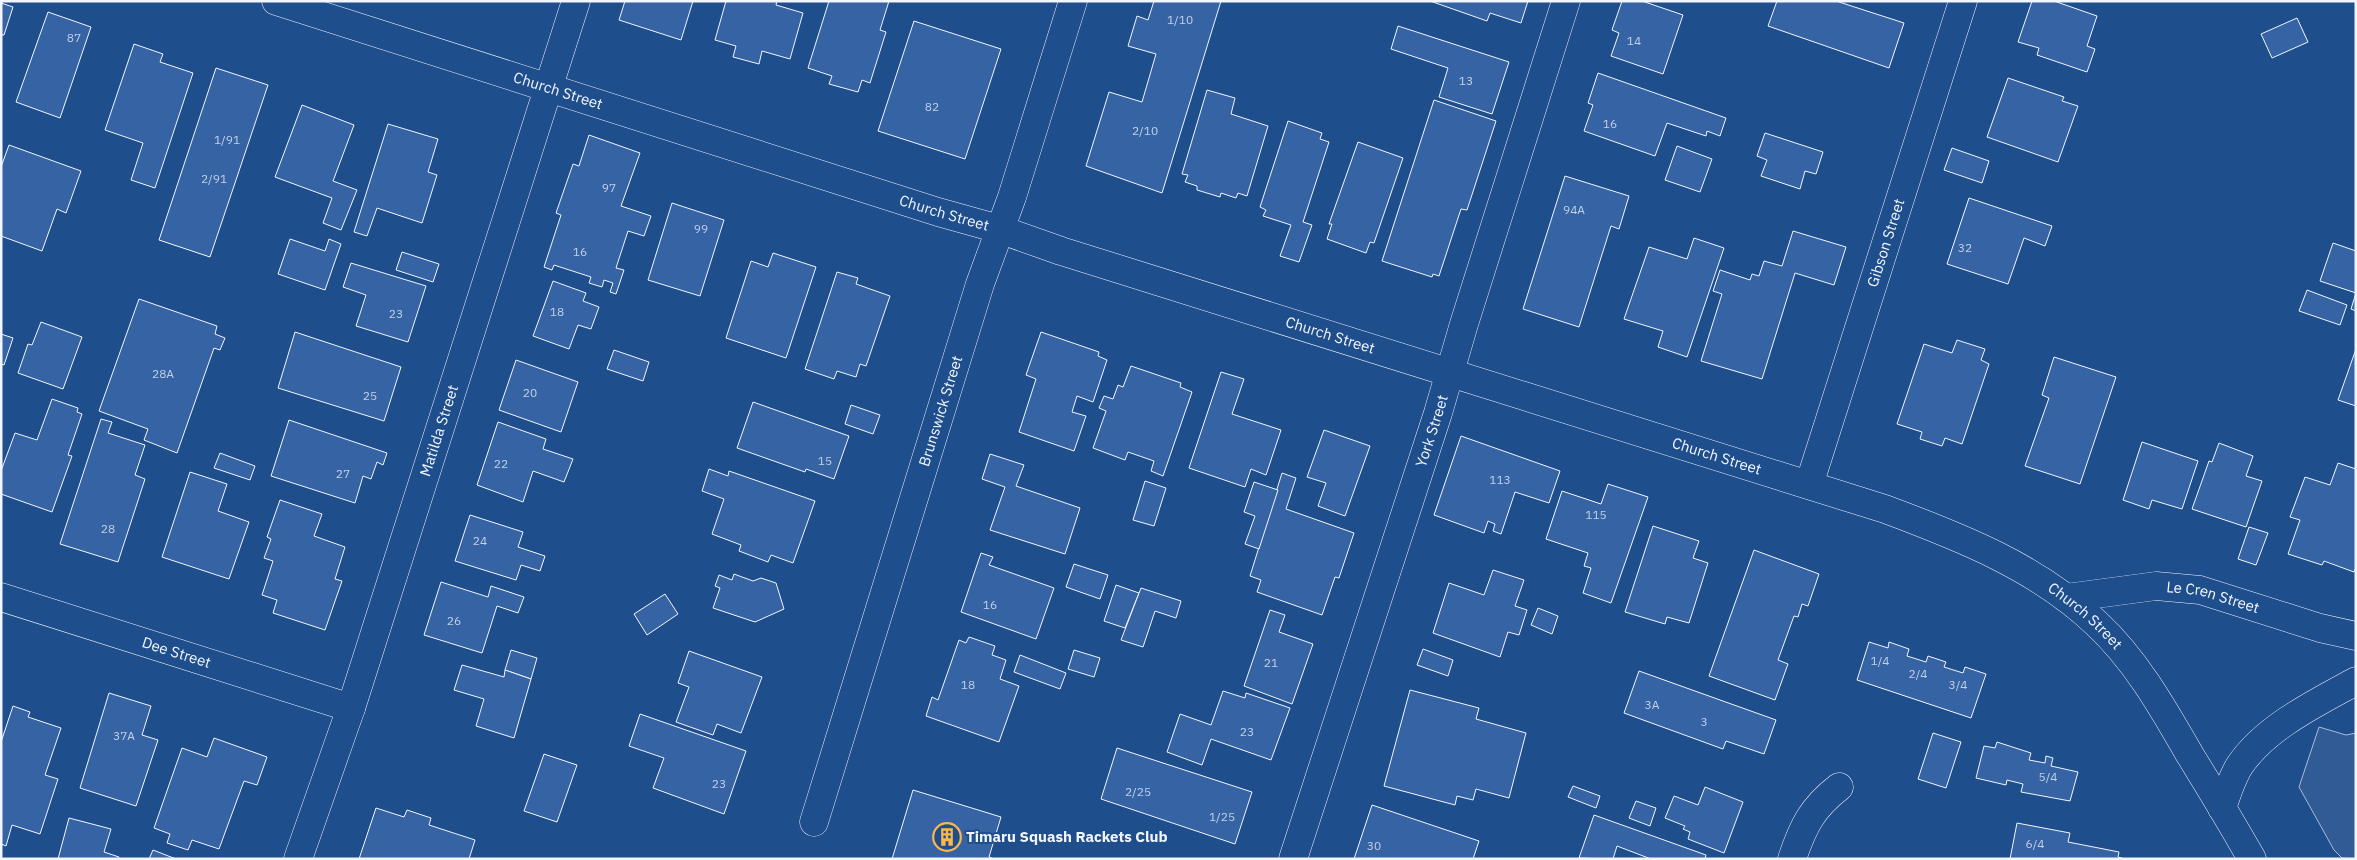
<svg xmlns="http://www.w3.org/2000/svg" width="2357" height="860" viewBox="0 0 2357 860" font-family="'IBM Plex Sans',sans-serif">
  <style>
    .parking { fill: #305b95; stroke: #a8bbd7 }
    .building { fill: #3563a3; stroke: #f2f6ff }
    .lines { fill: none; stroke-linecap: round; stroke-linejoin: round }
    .street-casing { stroke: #f2f6ff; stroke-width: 29 }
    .secondary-casing { stroke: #f2f6ff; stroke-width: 29 }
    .street { stroke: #1f4e8c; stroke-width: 28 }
    .secondary { stroke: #1f4e8c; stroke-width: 28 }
    .labels { text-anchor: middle; stroke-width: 4; stroke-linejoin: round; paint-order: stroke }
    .number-label { font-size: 12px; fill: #c3d1e8 }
    .street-label { font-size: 15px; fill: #f2f6ff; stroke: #1f4e8c }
    .poi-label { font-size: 15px; font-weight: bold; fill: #f2f6ff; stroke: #1f4e8c; text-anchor: start }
  </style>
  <rect width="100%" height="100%" fill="#1f4e8c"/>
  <polygon class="parking" points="2319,727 2346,735 2356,733 2356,859 2342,858 2334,850 2299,787"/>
  <g class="building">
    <polygon points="625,1 693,1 681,40 619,20"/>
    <polygon points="726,1 777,1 776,5 803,13 790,59 762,51 759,64 733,57 736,46 715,40"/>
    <polygon points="829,1 889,1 880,30 886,32 870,83 862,80 858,92 829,84 832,76 808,68"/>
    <polygon points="1154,1 1221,1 1162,193 1086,166 1109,92 1142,102 1156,54 1128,46 1137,16 1148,20"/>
    <polygon points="1430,1 1528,1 1521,23 1490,13 1487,21"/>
    <polygon points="1622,1 1642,1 1683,15 1663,74 1611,56 1619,33 1612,30"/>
    <polygon points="1777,1 1836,1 1904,23 1889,68 1768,26"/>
    <polygon points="2032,1 2054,1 2097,16 2087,46 2095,49 2087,72 2037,55 2039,48 2018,42"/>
    <polygon points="1,3 13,7 4,35 1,35"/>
    <polygon points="48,12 91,27 60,118 16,102"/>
    <polygon points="2297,18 2308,42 2272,58 2261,34"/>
    <polygon points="914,21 1001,49 965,159 878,131"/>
    <polygon points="1398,26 1509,62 1492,114 1439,97 1448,68 1391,49"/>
    <polygon points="134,44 163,54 160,62 193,73 155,188 131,180 143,143 105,130"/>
    <polygon points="216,68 268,85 210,257 159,240"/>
    <polygon points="1598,73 1726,118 1720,136 1707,131 1706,136 1667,123 1655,156 1584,131 1593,105 1588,103"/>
    <polygon points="2008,78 2064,97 2062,101 2078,106 2058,162 1987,137"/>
    <polygon points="1207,90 1235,98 1231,114 1268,126 1247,196 1238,193 1236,198 1221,193 1220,197 1197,190 1197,186 1185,182 1188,175 1182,174"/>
    <polygon points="1434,100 1496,121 1467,210 1461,209 1439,276 1433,274 1432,277 1382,261"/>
    <polygon points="302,105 354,125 333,181 357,190 341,230 323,223 332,198 275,177"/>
    <polygon points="1288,121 1322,133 1320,139 1329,142 1303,222 1312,225 1299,262 1280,256 1291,225 1263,216 1266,210 1260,207"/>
    <polygon points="388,124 438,139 428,172 437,175 422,223 377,208 367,236 354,232"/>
    <polygon points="1765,133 1823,152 1816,174 1805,171 1800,189 1761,176 1767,160 1757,156"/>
    <polygon points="589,135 640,153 621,206 651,216 644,236 628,231 616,268 624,270 616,294 610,292 613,283 604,280 602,287 589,283 591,277 554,265 552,270 544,267 561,215 556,213 573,164 579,166"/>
    <polygon points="1358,142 1403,158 1374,243 1370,242 1366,253 1327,239 1332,224 1329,224"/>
    <polygon points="9,145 81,171 66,213 57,209 42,251 1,236 1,167"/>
    <polygon points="1677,146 1712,159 1700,192 1665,180"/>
    <polygon points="1952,148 1989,161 1982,183 1944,170"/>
    <polygon points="1565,176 1629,196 1619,229 1611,226 1579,327 1523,309"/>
    <polygon points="1969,198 2052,226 2045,246 2024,238 2008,284 1947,264"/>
    <polygon points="672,203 724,220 700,296 648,280"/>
    <polygon points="1793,231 1846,247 1834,285 1795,273 1762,379 1701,361 1722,294 1713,291 1720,270 1750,280 1752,274 1759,276 1764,261 1782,266"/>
    <polygon points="1694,238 1724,248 1687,357 1658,347 1663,331 1624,319 1649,247 1687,259"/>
    <polygon points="290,239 325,251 329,239 341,244 325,290 278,274"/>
    <polygon points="2333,243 2356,251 2356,311 2351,309 2356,293 2320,281"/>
    <polygon points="402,252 439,264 433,282 396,270"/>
    <polygon points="773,253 816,267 786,358 726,338 751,261 768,267"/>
    <polygon points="351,263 426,286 408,342 356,326 366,295 343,287"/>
    <polygon points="837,272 858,278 856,284 890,296 866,366 860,364 856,377 837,371 834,379 805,369"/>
    <polygon points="553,281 586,293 583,301 599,307 591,329 578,325 569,349 533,336"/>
    <polygon points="2307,290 2347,305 2340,325 2299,311"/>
    <polygon points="139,299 217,326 215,334 225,338 220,350 214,348 177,453 144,440 148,429 99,411"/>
    <polygon points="41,322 82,337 63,389 18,373 28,344 32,345"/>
    <polygon points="295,332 401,367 384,421 278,388"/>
    <polygon points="1041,332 1099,352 1098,356 1107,360 1093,402 1077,396 1072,412 1086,416 1074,451 1019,432 1036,379 1026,375"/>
    <polygon points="1,334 13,338 4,365 1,364"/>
    <polygon points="1957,340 1985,349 1981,360 1989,364 1962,444 1945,438 1942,446 1920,439 1922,432 1897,424 1924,344 1952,353"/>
    <polygon points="2356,349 2356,406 2338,400"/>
    <polygon points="614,350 649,362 643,381 607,369"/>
    <polygon points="2054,357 2116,377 2080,484 2025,466 2049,398 2042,395"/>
    <polygon points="516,360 578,382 561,432 499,410"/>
    <polygon points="1131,366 1181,383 1180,387 1192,392 1163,476 1151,471 1154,461 1128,452 1125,460 1093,448 1106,411 1099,408 1104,396 1113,399 1118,385 1123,387"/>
    <polygon points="1221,372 1244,379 1232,414 1281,430 1266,475 1251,469 1245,487 1189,468"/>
    <polygon points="52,399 78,408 77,412 82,414 68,455 72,456 52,512 1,494 1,471 15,433 37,440"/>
    <polygon points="753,402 849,436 834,479 806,469 805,472 737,448"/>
    <polygon points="851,405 880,415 873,434 845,424"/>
    <polygon points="101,419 112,422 108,433 145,445 135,475 145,479 118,562 60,544"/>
    <polygon points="289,420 387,453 383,465 377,462 371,479 363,476 355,503 271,476"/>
    <polygon points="498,422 546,439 543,449 573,459 564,482 533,471 523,502 477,485"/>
    <polygon points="1324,430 1370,446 1345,516 1318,506 1326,483 1307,477"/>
    <polygon points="1461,436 1560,471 1549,503 1515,492 1501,534 1493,531 1495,524 1488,521 1484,533 1434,515"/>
    <polygon points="2142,442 2198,461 2182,509 2152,500 2149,509 2123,500"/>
    <polygon points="2219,443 2253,456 2246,476 2262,481 2246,527 2192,509 2209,461 2212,462"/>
    <polygon points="220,453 255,466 250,480 214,468"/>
    <polygon points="990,454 1024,465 1016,486 1080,508 1065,554 990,530 1005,487 982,479"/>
    <polygon points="2338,463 2356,469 2356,567 2354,572 2324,561 2322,565 2288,554 2300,520 2290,517 2305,477 2330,485"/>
    <polygon points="709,469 728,476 729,471 815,501 793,563 771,555 768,562 739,551 741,545 712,534 724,499 702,491"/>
    <polygon points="190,472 227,484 218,511 249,522 229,579 162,557"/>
    <polygon points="1282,473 1296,478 1286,509 1354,533 1339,578 1335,577 1322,615 1257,592 1261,580 1250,576"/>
    <polygon points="1145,481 1166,488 1154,526 1133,520"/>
    <polygon points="1254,482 1278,490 1259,549 1245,544 1255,516 1244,512"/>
    <polygon points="1608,484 1648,497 1611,603 1583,593 1591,568 1584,566 1588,553 1546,539 1562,491 1601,504"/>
    <polygon points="280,500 322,514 314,536 345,547 335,579 342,581 325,630 273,613 277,600 262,595 273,561 264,558 271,539 267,537"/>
    <polygon points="470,515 523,532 518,547 545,556 540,571 521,565 516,580 455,561"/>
    <polygon points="1653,526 1699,541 1693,558 1708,563 1689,623 1667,617 1665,624 1625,612"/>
    <polygon points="2249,527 2268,533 2256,565 2238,559"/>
    <polygon points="1754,550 1819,574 1808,606 1802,604 1798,617 1794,616 1778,660 1788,664 1775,700 1709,676"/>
    <polygon points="981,553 993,557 989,565 1054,588 1036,639 961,612"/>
    <polygon points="1074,564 1108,575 1100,599 1066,587"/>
    <polygon points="1493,570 1524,580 1515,606 1527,610 1519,635 1508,632 1500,657 1433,633 1449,583 1484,595"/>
    <polygon points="734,574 753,581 761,578 776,583 784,609 755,622 713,608 720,588 715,586 719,575 732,580"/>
    <polygon points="441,582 488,597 491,586 524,597 518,613 497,606 482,653 424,635"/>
    <polygon points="1116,585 1139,593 1125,628 1104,621"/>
    <polygon points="1141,588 1181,601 1176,618 1155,611 1143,647 1121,640"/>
    <polygon points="665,594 678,614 647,635 634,614"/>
    <polygon points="1538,608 1558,616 1552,634 1531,625"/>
    <polygon points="1270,610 1285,615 1279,632 1313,644 1292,704 1244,686"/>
    <polygon points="969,637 995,646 992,655 1006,660 1000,679 1019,686 999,742 926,716 932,697 938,700 959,640 966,643"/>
    <polygon points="1869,642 1888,648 1889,642 1909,649 1907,656 1926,662 1928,656 1946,662 1944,667 1963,673 1965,667 1986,674 1971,718 1857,680"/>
    <polygon points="1423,649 1453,660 1448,676 1417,665"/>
    <polygon points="511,650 537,658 531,679 505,670"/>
    <polygon points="1074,650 1100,658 1094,677 1068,669"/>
    <polygon points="689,651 762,677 741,733 717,724 713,735 676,722 689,687 678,683"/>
    <polygon points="1020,655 1066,673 1060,689 1014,672"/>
    <polygon points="462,665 504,677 505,670 531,679 514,738 476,726 484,699 454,690"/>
    <polygon points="1639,671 1776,720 1764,754 1726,741 1723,749 1624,713"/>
    <polygon points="1410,690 1479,708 1476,719 1526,733 1509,798 1476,789 1473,800 1457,796 1455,805 1384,786"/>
    <polygon points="1223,691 1245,698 1246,693 1290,708 1271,760 1211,739 1202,765 1167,752 1180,714 1211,725"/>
    <polygon points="109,693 151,706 142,735 158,740 136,806 80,788"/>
    <polygon points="13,706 30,712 28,717 61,728 45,775 58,779 40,834 12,825 6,846 1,844 1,742"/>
    <polygon points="640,714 746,751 724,814 653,788 664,758 629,746"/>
    <polygon points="1933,733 1961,742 1946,788 1918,779"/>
    <polygon points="214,738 267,757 257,785 244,781 219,849 192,840 188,850 167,843 170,834 154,828 182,748 207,757"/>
    <polygon points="1997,742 2031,753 2029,760 2045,763 2046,756 2053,758 2051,766 2078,772 2070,801 2021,792 2023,784 2007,780 2006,785 1976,778 1984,746 1995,748"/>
    <polygon points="1117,748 1252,792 1235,844 1101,799"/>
    <polygon points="544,754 577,765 557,822 524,811"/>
    <polygon points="1573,786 1600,796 1596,808 1568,797"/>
    <polygon points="1705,787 1743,802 1724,853 1688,839 1690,832 1683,829 1685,826 1665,818 1674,796 1698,805"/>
    <polygon points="913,790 1001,817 989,857 994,859 892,859"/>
    <polygon points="1636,801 1656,808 1650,826 1629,818"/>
    <polygon points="1372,805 1479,841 1473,859 1354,859"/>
    <polygon points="376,808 404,817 407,810 431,818 429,825 475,840 469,859 359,859"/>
    <polygon points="1594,815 1706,855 1705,859 1651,859 1617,846 1613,859 1579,858"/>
    <polygon points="69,818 111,829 104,852 119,857 118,859 58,859"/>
    <polygon points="2017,823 2070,833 2068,842 2119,852 2118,857 2125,859 2010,859"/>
    <polygon points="153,850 176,859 149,859"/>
  </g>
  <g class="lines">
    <defs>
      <g id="street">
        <path id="s1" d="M 1809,485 L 1963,1"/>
        <path id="s2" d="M 1,597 L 351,708"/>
        <path id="s3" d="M 2066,598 L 2156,586 L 2200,590 L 2320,628 L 2356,636"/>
        <path d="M 2222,808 C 2227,794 2232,777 2240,765 C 2266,727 2316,703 2356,681"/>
        <path id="s4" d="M 814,822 L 980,284 L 1012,197 L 1073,1"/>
        <path id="s5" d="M 298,859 L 351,708 L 576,1"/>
        <path id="s6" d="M 1293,859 L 1438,413 L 1464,324 L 1566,1"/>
        <path d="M 1792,859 C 1803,826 1812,808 1839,787"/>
      </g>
      <g id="secondary">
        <path id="s7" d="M 276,1 L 938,212 L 999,229 L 1061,251 L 1885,509 C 1960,537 2037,567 2096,623 C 2136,660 2163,708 2190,755 C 2211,789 2232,824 2252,859"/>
      </g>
    </defs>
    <use href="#street" class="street-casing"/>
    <use href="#secondary" class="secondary-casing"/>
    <use href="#street" class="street"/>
    <use href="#secondary" class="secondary"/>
  </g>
  <defs>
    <symbol id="building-ring" viewBox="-11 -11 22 22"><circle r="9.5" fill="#1f4e8c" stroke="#ffb74d" stroke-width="1.5"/><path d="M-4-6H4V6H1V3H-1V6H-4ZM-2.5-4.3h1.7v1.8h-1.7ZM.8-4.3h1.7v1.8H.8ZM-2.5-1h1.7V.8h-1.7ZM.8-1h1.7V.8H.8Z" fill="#ffb74d"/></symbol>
  </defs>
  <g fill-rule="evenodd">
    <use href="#building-ring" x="931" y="821" width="32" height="32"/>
  </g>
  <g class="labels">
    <g class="number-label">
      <text x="1180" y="24">1/10</text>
      <text x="74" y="42">87</text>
      <text x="1634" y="45">14</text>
      <text x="1466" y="85">13</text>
      <text x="932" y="111">82</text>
      <text x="1610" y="128">16</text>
      <text x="1145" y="135">2/10</text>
      <text x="227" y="144">1/91</text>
      <text x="214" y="183">2/91</text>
      <text x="609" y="192">97</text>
      <text x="1574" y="214">94A</text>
      <text x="701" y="233">99</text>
      <text x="1965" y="252">32</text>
      <text x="580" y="256">16</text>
      <text x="557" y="316">18</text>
      <text x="396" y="318">23</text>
      <text x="163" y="378">28A</text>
      <text x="530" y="397">20</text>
      <text x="370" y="400">25</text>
      <text x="825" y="465">15</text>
      <text x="501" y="468">22</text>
      <text x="343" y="478">27</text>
      <text x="1500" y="484">113</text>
      <text x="1596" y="519">115</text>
      <text x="108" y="533">28</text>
      <text x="480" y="545">24</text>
      <text x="990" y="609">16</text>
      <text x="454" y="625">26</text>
      <text x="1880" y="665">1/4</text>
      <text x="1271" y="667">21</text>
      <text x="1918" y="678">2/4</text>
      <text x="968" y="689">18</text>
      <text x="1958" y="689">3/4</text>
      <text x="1652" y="709">3A</text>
      <text x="1704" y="726">3</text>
      <text x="1247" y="736">23</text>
      <text x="124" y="740">37A</text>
      <text x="2048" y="781">5/4</text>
      <text x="719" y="788">23</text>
      <text x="1138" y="796">2/25</text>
      <text x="1222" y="821">1/25</text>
      <text x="2035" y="848">6/4</text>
      <text x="1374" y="850">30</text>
    </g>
    <g class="street-label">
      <text dy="5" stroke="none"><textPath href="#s7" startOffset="296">Church Street</textPath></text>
      <text dy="5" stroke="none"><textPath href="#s7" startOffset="701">Church Street</textPath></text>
      <text dy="5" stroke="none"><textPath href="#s1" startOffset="254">Gibson Street</textPath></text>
      <text dy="5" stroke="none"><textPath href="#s7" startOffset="1106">Church Street</textPath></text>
      <text dy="5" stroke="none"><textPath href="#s4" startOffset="430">Brunswick Street</textPath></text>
      <text dy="5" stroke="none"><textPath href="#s5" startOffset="451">Matilda Street</textPath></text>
      <text dy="5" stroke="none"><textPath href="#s6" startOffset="450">York Street</textPath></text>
      <text dy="5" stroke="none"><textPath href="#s7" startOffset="1511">Church Street</textPath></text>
      <text dy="5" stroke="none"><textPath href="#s3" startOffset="149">Le Cren Street</textPath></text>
      <text dy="5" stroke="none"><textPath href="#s7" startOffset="1916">Church Street</textPath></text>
      <text dy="5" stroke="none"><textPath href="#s2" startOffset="184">Dee Street</textPath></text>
    </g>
    <g class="poi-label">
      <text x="966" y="842">Timaru Squash Rackets Club</text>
    </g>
  </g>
  <rect width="2357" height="860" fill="none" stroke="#f2f6ff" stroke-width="5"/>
</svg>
